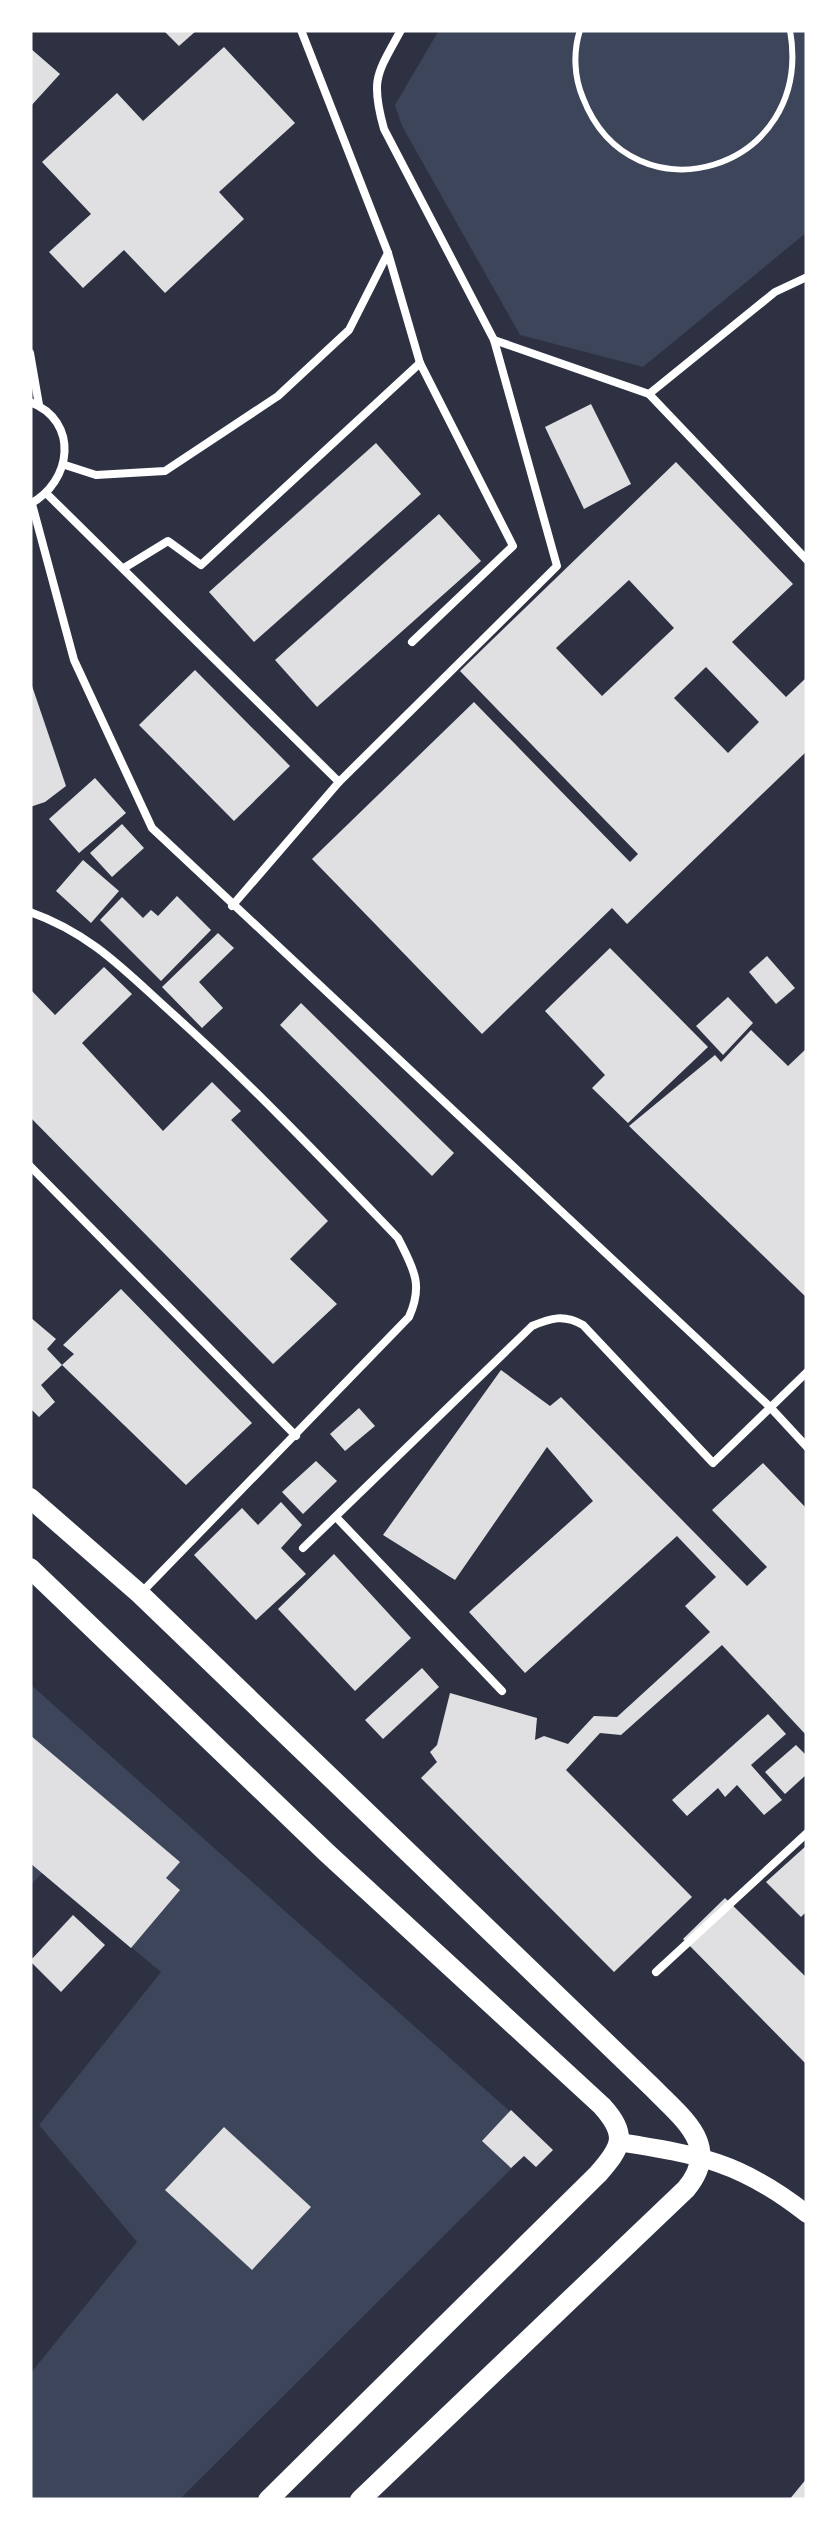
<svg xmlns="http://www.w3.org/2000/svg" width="837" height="2530" viewBox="0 0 837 2530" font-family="'IBM Plex Sans',sans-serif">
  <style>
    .green { fill: #3c4559 }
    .building { fill: #e0e0e3; fill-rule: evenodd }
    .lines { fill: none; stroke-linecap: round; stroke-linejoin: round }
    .path { stroke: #fff; stroke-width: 6 }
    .service { stroke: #fff; stroke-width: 8 }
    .tertiary { stroke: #fff; stroke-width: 18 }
    .secondary { stroke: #fff; stroke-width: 20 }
  </style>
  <rect width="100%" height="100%" fill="#2d3142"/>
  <g class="green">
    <polygon points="439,30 807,30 807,232 643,367 520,335 402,126 395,105"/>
    <polygon points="30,1684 541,2139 179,2500 30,2500 30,2374 137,2242 39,2125 161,1972 42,1873 30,1886"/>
  </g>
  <g class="building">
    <polygon points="163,30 197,30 179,46"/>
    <polygon points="224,47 295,123 219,192 244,219 165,293 124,250 83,288 49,252 91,214 42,162 117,93 143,121"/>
    <polygon points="30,48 60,74 30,107"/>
    <polygon points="591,404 631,484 584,509 545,427"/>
    <polygon points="376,443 421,494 254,642 209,592"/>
    <path d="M 676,462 L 793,584 L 732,642 L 786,697 L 807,677 L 807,751 L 627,924 L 612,908 L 482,1034 L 312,859 L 474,702 L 630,862 L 638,854 L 460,671 ZM 629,580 L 674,628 L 602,696 L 556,648 ZM 706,667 L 759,722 L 728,753 L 674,698 Z"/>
    <polygon points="439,514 481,561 317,707 275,660"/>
    <polygon points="195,670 290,766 234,821 139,725"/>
    <polygon points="30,680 66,786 45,802 30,807"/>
    <polygon points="95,778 126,813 79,853 49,819"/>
    <polygon points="122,824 144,848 112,877 90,853"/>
    <polygon points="83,860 119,891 91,923 56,891"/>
    <polygon points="177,896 211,930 161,981 100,920 122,897 143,918 151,910 158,916"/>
    <polygon points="218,933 234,948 199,982 223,1008 202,1028 162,987"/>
    <polygon points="610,948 708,1047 628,1123 592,1088 605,1075 545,1011"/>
    <polygon points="767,956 795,988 776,1004 749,972"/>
    <polygon points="104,967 132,994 82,1043 163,1131 212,1082 241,1111 231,1120 328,1221 290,1259 337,1304 273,1364 30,1117 30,989 55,1015"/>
    <polygon points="728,997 753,1023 723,1055 696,1026"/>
    <polygon points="301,1003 454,1153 432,1176 280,1025"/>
    <polygon points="751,1030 788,1066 807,1048 807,1298 629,1126 715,1055 721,1062"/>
    <polygon points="121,1289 252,1423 186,1485 62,1365 74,1354 63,1345"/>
    <polygon points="30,1317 56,1339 47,1349 62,1365 41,1385 55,1402 39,1417 30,1408"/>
    <polygon points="501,1370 550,1406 561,1397 747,1586 767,1567 712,1510 763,1463 807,1509 807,1736 722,1645 621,1735 600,1733 566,1770 692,1897 614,1972 421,1778 437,1762 430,1752 437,1745 450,1693 537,1718 535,1740 544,1736 568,1744 594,1716 617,1717 710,1632 685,1606 716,1577 677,1536 525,1673 469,1612 593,1501 547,1447 455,1580 383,1535"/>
    <polygon points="359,1408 375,1426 345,1451 330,1434"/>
    <polygon points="316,1461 337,1481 303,1514 282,1492"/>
    <polygon points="281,1502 302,1525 281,1548 306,1574 256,1620 194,1555 242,1508 258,1525"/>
    <polygon points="334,1554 411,1638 355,1691 278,1609"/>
    <polygon points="422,1668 439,1687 383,1739 365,1720"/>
    <polygon points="768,1714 786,1734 751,1765 782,1800 764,1815 737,1785 725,1797 718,1788 687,1816 672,1800"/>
    <polygon points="30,1735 180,1862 166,1878 180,1890 131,1948 30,1863"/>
    <polygon points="796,1745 805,1754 807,1751 807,1774 785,1794 765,1772"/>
    <polygon points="807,1845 807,1911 801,1917 766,1882"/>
    <polygon points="725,1898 807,1978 807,2065 683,1939"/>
    <polygon points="73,1915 105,1945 61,1992 30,1961"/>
    <polygon points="511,2110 553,2150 536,2167 524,2156 511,2168 482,2141"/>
    <polygon points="224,2127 311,2207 252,2270 165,2190"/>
    <polygon points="807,2478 807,2500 789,2500"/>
  </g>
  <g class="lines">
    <path class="path" d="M 580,30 C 573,52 574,77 583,98 C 632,224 815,172 790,30"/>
    <g class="service">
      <polyline points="301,30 388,253 420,363 513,546 412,642"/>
      <polyline points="494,340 649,394 807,560"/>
      <polyline points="30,353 39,405"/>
      <polyline points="649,394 775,292 807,277"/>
      <path d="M 30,402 C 80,421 72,482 30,504"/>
      <polyline points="65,465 96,475 165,471 278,396 349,330 388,253"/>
      <polyline points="47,494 339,782"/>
      <polyline points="32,504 74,660 152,828 770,1407 807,1447"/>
      <polyline points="124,568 168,541 201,565 420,363"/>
      <path d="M 232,906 L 339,782 L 557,566 L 494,340 L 384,129 C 370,79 377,74 401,30"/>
      <path d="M 30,912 C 92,934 126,972 173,1014 C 252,1085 325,1162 398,1238 C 413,1268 424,1284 409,1317 L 143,1591"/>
      <polyline points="30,1166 296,1436"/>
      <polyline points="336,1517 502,1691"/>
      <path d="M 303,1548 L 532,1326 C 551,1318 564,1314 583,1325 L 713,1463 L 807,1372"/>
      <polyline points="656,1972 807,1833"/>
    </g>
    <path class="tertiary" d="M 619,2142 C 700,2155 741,2162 807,2214"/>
    <g class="secondary">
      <path d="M 30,1498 L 140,1594 L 653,2088 C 683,2119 722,2146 686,2189 L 360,2500"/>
      <path d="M 30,1568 L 327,1853 L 602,2106 C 628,2135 622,2147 598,2174 L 268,2500"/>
    </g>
  </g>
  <rect width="837" height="2530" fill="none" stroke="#ffffff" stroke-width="65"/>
</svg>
